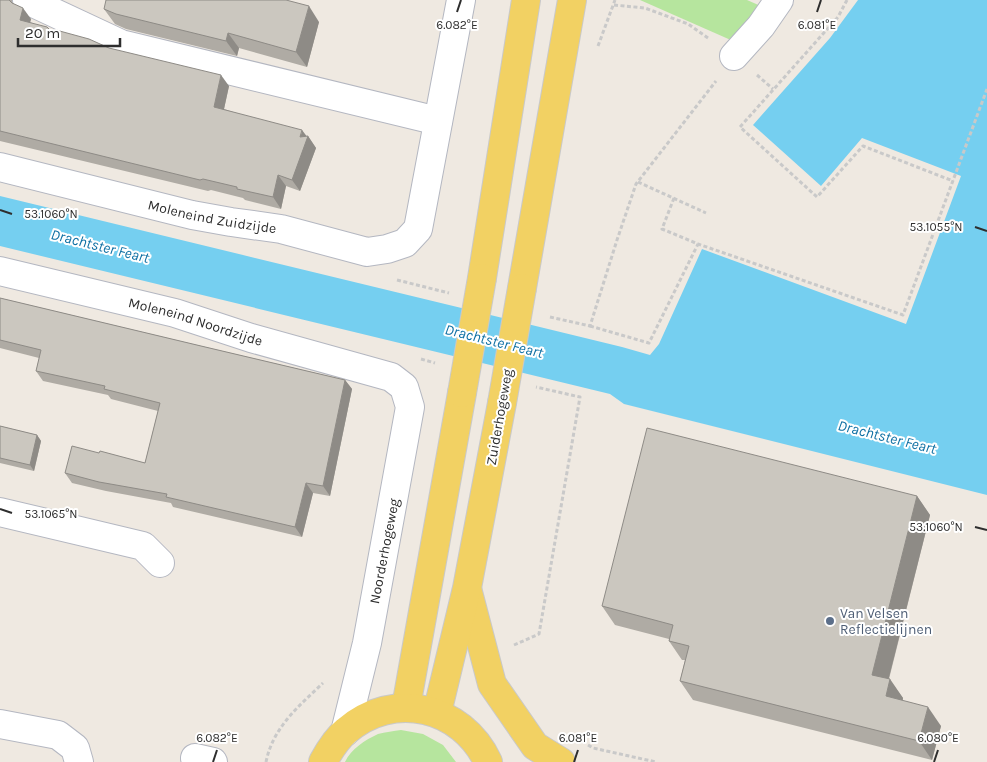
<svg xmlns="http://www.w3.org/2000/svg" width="987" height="762" viewBox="0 0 987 762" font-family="Karla,sans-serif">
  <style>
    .green { fill: #b6e59e }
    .water { fill: #75cff0 }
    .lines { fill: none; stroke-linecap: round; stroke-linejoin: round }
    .minor-casing { stroke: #b4b7c1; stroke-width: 30 }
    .major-casing { stroke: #c9c9c9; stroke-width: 30 }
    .path { stroke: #c9c9c9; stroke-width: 3; stroke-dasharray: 4 2.5; stroke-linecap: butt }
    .minor { stroke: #fff; stroke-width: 28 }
    .major { stroke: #f2d163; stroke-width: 28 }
    .major-bridge-casing { stroke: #c9c9c9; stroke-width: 30; stroke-linecap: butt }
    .major-bridge { stroke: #f2d163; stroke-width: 28 }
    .wall { fill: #afaba4 }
    .shaded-wall { fill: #8e8b86 }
    .building { fill: #cbc7bf; stroke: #8e8b86 }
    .ticks { fill: none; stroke: #2e2e2e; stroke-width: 2 }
    .service-dot { fill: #5c6f8a; stroke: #fff; stroke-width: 2 }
    .labels { text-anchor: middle; stroke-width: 4; stroke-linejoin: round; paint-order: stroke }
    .street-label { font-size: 14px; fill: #2e2e2e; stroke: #fff }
    .service-label { font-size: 14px; fill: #4e5e75; stroke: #fff; text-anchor: start }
    .water-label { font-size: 15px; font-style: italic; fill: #0d6fa3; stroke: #fff }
    .ticks-label { font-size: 12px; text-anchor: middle; fill: #2e2e2e; stroke: #fff; stroke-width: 4; stroke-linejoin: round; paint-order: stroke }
  </style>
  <rect width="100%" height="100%" fill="#efe9e1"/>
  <g class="green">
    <polygon points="640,0 747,0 763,7 733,41"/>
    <path d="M 401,730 L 423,734 L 443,745 L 456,762 L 345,762 C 351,749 365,740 378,734 C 385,732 394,731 401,730 Z"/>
  </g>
  <polygon class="water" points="858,0 987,0 987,495 624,404 610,394 0,246 0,196 622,347 650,355 659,344 702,249 906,324 961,176 862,138 821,186 753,125 830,38"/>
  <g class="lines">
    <defs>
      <g id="minor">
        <polyline points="27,0 121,44 438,121"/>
        <polyline points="734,56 761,26 779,0"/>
        <path id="s1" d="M 0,167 L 192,215 L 231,222 L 281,229 L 367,252 L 387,249 L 405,243 L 418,229 L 461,0"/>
        <path id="s2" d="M 0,271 L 175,313 L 251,338 L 391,377 L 404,387 L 410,407 L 367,643 L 345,732"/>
        <polyline points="0,512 143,546 160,563"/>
        <polyline points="0,724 58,735 75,748 79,762"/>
        <polyline points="195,758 213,762"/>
      </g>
      <g id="major">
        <polyline points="482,278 526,0"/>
        <polyline points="522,288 572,0"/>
        <polyline points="468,592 492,684 535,746 561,762"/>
        <polyline points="406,707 462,393"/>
        <polyline points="437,713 467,588 502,403"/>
        <path d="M 323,762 C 329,751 336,739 346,731 C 393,690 462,706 488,762"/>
      </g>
    </defs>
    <use href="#minor" class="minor-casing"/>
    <use href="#major" class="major-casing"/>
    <g class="path">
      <polyline points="847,0 838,17 740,127 817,197 863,146 953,181"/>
      <polyline points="614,5 645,8 688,24 708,38"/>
      <polyline points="598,46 615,0"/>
      <polyline points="757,75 773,89"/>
      <polyline points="638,182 706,213"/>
      <polyline points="674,198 662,229 698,244 903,315 987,89"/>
      <polyline points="397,280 449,293"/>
      <polyline points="550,317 590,326 617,240 636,184 716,81"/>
      <polyline points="590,326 649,343 698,244"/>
      <polyline points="421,359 435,363"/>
      <polyline points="514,645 539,634 580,397 536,387"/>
      <polyline points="588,745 593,748 656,762"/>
      <path d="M 266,762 C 273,727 299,706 323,683"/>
    </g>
    <use href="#minor" class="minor"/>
    <use href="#major" class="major"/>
    <defs>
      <g id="major-bridge">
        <polyline points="462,393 482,278"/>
        <polyline points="502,403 522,288"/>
      </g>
    </defs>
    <use href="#major-bridge" class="major-bridge-casing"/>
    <use href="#major-bridge" class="major-bridge"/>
  </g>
  <g class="wall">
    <polygon points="0,0 12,0 12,2 31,19 30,22 54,34 109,48 229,86 224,109 306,136 308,136 316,148 300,191 286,186 281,209 245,200 243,198 211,190 208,191 0,141"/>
    <polygon points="104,9 319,22 307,67 239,48 237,56 126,29 115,24"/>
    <polygon points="0,298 201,346 345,380 352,389 330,496 313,493 302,537 173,507 171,503 106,491 72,483 65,473 99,453 145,463 158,411 111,399 108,395 43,381 36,371 39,358 0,348"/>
    <polygon points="0,426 37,435 41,441 34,471 0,463"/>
    <polygon points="917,496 930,515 889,679 903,698 903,701 941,726 932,760 693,700 680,681 685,660 682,660 669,641 669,639 615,625 602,606"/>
  </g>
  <g class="shaded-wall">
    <polygon points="309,6 319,22 307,67 296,52"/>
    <polygon points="23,8 31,19 28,31 20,20"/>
    <polygon points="228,33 239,48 237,56 226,41"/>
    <polygon points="221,75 229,86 222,118 214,107"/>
    <polygon points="302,130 308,138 308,136 316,148 300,191 292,180"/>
    <polygon points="278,175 286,186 281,209 273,197"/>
    <polygon points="345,380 352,389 330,496 323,486"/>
    <polygon points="37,435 41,441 34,471 30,465"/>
    <polygon points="306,483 313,493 302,537 295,527"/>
    <polygon points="917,496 930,515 885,693 872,675"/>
    <polygon points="890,679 903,698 899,715 886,696"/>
    <polygon points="928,707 941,726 932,760 919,741"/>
  </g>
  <g class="building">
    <polygon points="0,0 9,0 12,3 23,8 20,20 47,27 54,34 56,30 89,39 109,48 221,75 214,107 302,130 300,137 308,136 292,180 278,175 273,197 237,189 237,187 203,179 200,180 0,131"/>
    <polygon points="106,0 286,0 309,6 296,52 228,33 226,41 116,14 104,9"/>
    <polygon points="0,298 201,346 345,380 323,486 306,483 295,527 166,497 167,494 99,482 65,473 72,446 99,453 100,451 145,463 160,403 104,389 105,386 36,371 41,350 0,340"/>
    <polygon points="0,426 37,435 30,465 0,458"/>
    <polygon points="647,428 917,496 872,675 890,679 886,696 928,707 919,741 680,681 689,646 669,641 673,625 602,606"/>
  </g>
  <path class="ticks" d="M 457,12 L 461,0M 817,12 L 821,0M 0,210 L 12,214M 975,227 L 987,231M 0,509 L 12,513M 975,527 L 987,530M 213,762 L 217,750M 574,762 L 578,750M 934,762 L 938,750"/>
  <circle class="service-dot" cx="830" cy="621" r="5"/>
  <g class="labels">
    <g class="street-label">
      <text dy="5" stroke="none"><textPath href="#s1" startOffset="218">Moleneind Zuidzijde</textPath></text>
      <text dy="5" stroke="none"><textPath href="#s2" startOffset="202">Moleneind Noordzijde</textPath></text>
      <text transform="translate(499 417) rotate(-80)" y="5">Zuiderhogeweg</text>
      <text transform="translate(384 551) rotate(-79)" y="5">Noorderhogeweg</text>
    </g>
    <g class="service-label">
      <text x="840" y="618">Van Velsen<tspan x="840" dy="16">Reflectielijnen</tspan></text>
    </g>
    <g class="water-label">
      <text transform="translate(100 246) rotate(14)" y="5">Drachtster Feart</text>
      <text transform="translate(494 341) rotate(14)" y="5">Drachtster Feart</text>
      <text transform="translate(887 437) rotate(14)" y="5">Drachtster Feart</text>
    </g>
  </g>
  <g class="ticks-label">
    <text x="457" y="29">6.082°E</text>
    <text x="817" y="29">6.081°E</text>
    <text x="51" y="218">53.1060°N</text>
    <text x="936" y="231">53.1055°N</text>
    <text x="51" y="518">53.1065°N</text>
    <text x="936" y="531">53.1060°N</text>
    <text x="217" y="742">6.082°E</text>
    <text x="938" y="742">6.080°E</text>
    <text x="578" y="742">6.081°E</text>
  </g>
  <path d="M18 38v8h102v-8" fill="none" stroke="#2e2e2e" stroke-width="2.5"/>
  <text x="25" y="38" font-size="15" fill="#2e2e2e" stroke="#ffffff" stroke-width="4" paint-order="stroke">20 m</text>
</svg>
